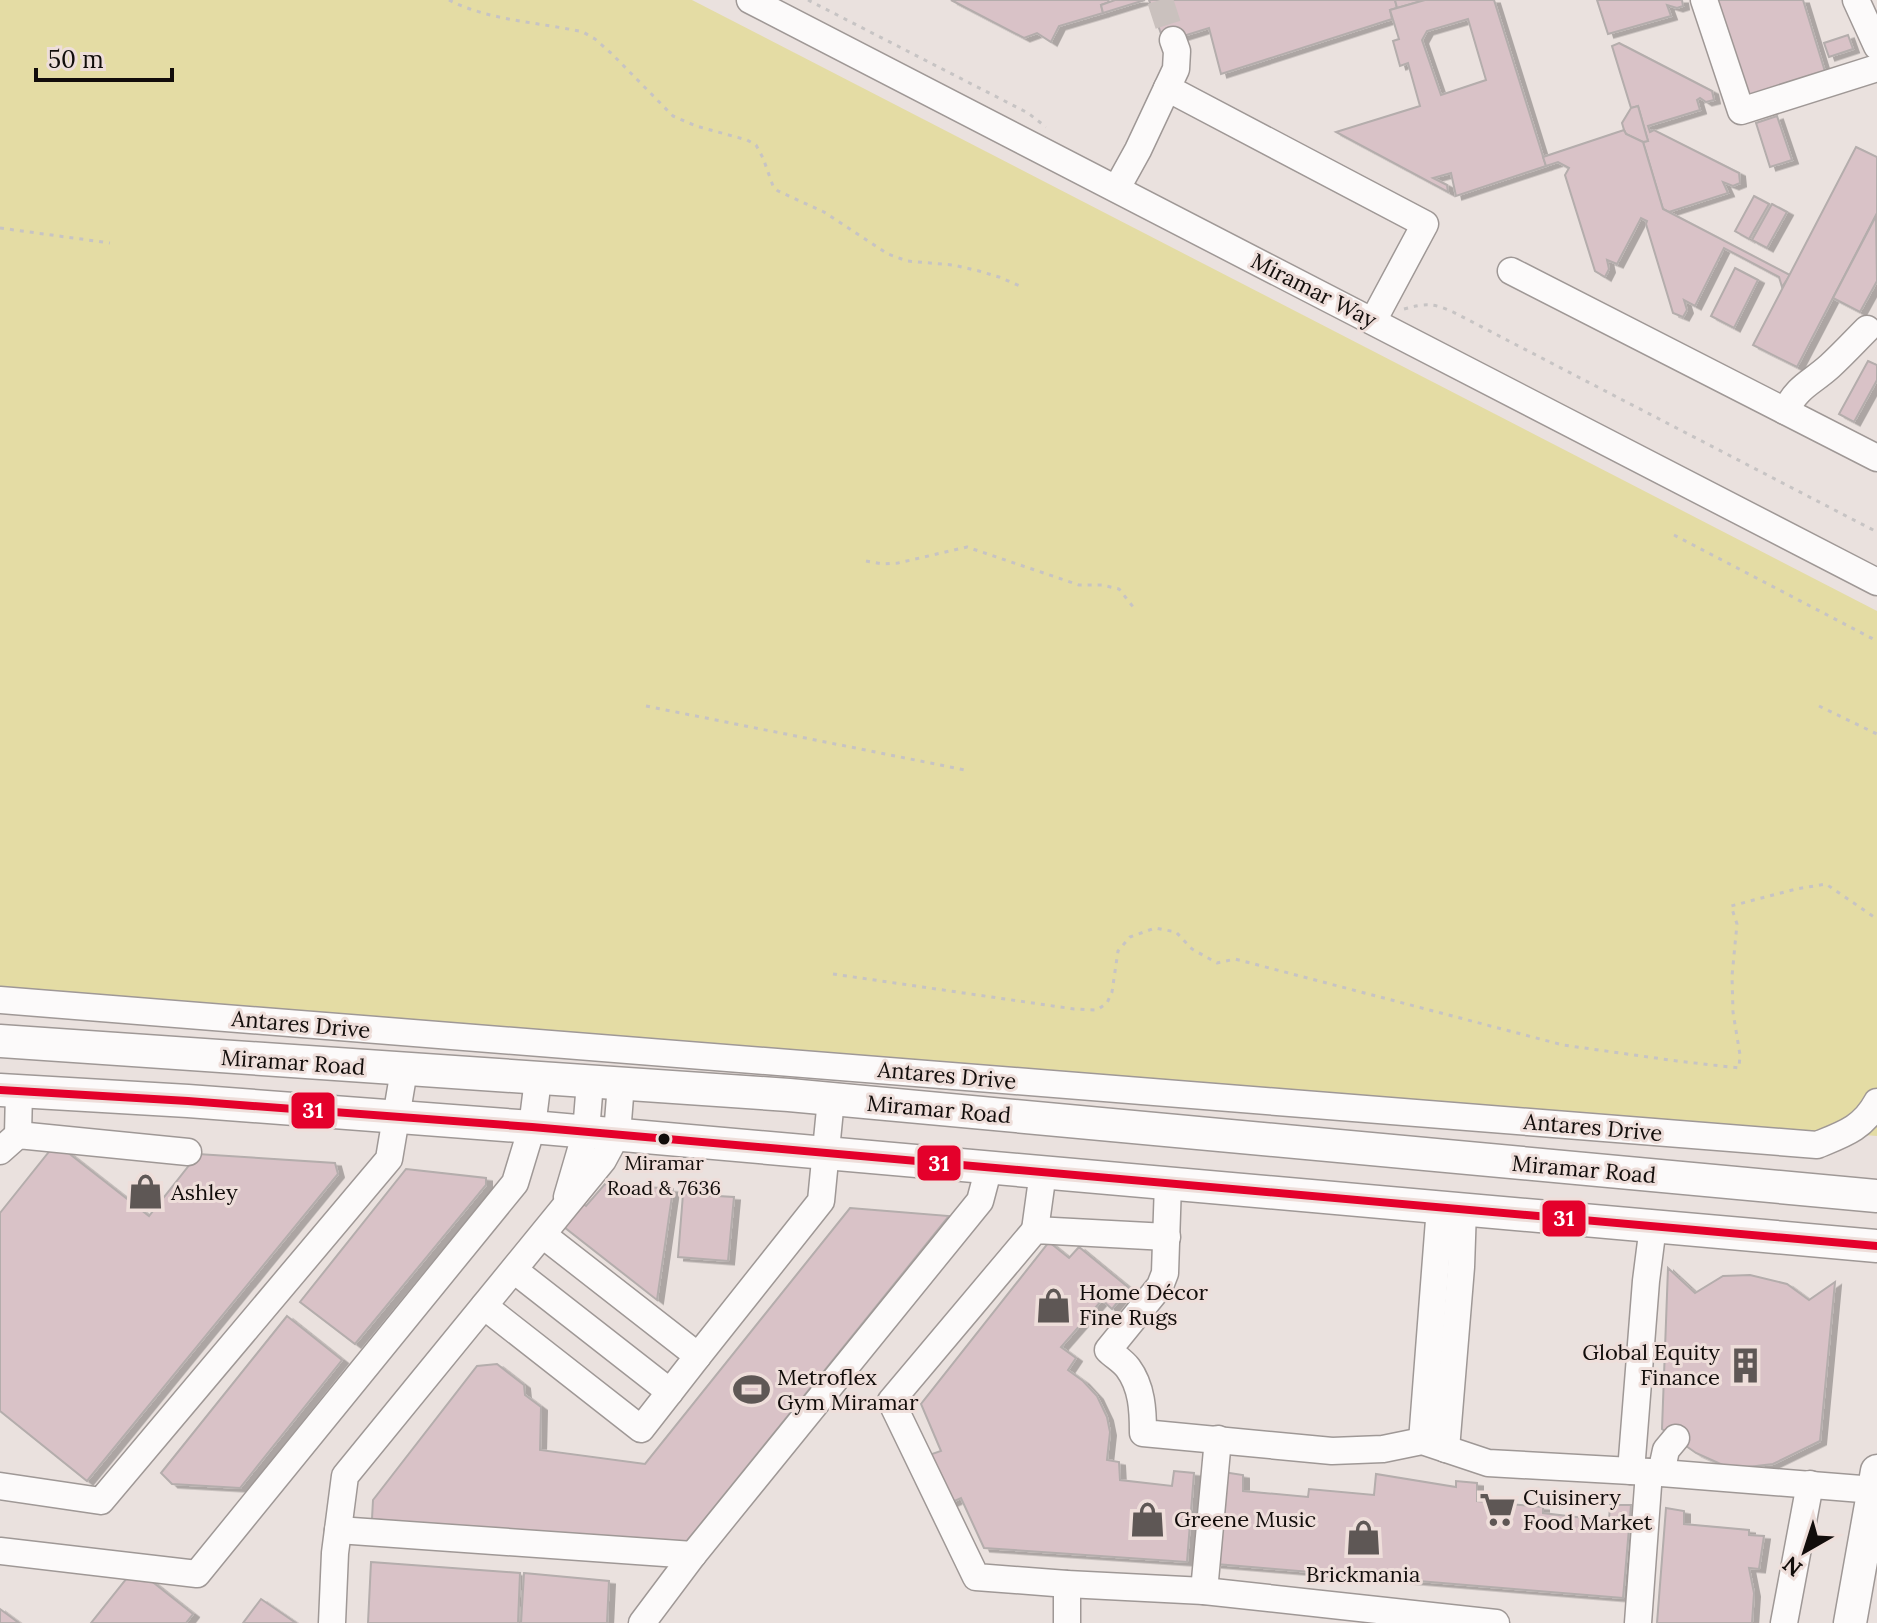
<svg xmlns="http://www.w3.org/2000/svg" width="1877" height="1623" viewBox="0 0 1877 1623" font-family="Lora,serif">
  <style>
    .green { fill: #e4dca4 }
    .building { fill: #d9c2c7; stroke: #b4adac; stroke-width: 2; fill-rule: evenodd; filter: url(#shadow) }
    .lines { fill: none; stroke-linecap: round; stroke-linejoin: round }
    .minor-tunnel { stroke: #cac1be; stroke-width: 26; stroke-dasharray: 26 13; stroke-linecap: butt }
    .minor-casing { stroke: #9f9896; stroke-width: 29 }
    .major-casing { stroke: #9f9896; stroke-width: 35 }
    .path { stroke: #c7c4c4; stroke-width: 3; stroke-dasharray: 4 6; stroke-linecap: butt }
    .minor { stroke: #fcfafa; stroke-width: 26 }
    .major { stroke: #fcfafa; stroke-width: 32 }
    .bus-1-casing { stroke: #eededa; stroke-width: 14 }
    .bus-1 { stroke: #e4002b; stroke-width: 8 }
    .bus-dot { fill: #120d0b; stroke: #eededa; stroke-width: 3 }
    .labels { text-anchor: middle; stroke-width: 6; stroke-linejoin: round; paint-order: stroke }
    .bus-label { font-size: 20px; fill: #120d0b; stroke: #eededa }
    .street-label { font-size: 22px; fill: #120d0b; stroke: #eededa }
    .poi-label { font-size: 22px; fill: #120d0b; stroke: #eededa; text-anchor: start }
    .line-badge { stroke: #eededa; stroke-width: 3 }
    .badge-label { font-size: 22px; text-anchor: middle; font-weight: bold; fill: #fff }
  </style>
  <defs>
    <filter id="shadow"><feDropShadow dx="6" dy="3.5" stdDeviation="0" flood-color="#0004"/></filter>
  </defs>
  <rect width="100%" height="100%" fill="#eae1de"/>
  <polygon class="green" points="0,0 692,0 1877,611 1877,1136 0,989"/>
  <g class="building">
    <polygon points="951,0 1107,0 1110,2 1101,5 1103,13 1059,26 1051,42 1037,33 1024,38"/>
    <polygon points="1115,0 1145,0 1103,13 1101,5"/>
    <polygon points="1149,0 1395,0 1397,8 1390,10 1392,19 1221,74 1209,28 1164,42"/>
    <polygon points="1395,0 1425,0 1397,8"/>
    <path d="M 1425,0 L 1494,0 L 1546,166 L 1456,196 L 1451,173 L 1433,178 L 1447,185 L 1448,192 L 1336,132 L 1420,106 L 1408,63 L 1400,66 L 1393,41 L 1399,39 L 1390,10 ZM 1468,19 L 1486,80 L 1441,95 L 1422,40 L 1427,31 Z"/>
    <polygon points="1597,0 1682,0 1683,6 1677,8 1667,5 1671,16 1608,34"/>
    <polygon points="1713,0 1803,0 1827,78 1746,103"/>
    <polygon points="1848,35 1853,49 1829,57 1824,43"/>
    <polygon points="1619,43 1712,91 1714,100 1706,102 1700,98 1697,100 1700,110 1648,126 1650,132 1654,130 1739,173 1740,183 1733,186 1723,182 1728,193 1669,212 1663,209 1643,142 1648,141 1638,106 1631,108 1612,46"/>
    <polygon points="1638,106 1648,141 1643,142 1626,134 1624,130 1622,123 1631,108"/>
    <polygon points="1777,116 1792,160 1770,167 1756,123"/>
    <polygon points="1624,130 1626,134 1643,142 1663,209 1790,275 1782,287 1779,277 1724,248 1695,306 1684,300 1687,310 1683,317 1673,313 1646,224 1647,221 1641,218 1617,264 1607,260 1609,269 1605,277 1595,271 1565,175 1569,168 1558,162 1546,166 1543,157"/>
    <polygon points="1856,147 1877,157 1877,213 1797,367 1753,345"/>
    <polygon points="1754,196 1769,204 1749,239 1735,231"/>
    <polygon points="1772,204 1787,212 1767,248 1752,240"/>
    <polygon points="1876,216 1877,281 1860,312 1833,298"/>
    <polygon points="1735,268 1758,280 1734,328 1711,316"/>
    <polygon points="1868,361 1877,365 1877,380 1854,422 1839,414"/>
    <polygon points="52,1148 62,1148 149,1216 198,1154 335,1163 338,1174 87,1481 0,1411 0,1213"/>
    <polygon points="406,1169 486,1178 486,1185 355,1344 300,1302"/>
    <polygon points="605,1184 673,1189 657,1300 564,1227 582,1203 586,1206"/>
    <polygon points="683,1194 734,1197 728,1261 678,1257"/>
    <polygon points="850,1208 949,1216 682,1547 372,1519 373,1500 477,1366 497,1364 524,1385 525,1395 541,1407 540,1450 645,1464"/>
    <polygon points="1049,1242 1069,1258 1079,1247 1129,1288 1112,1309 1102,1300 1061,1347 1076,1358 1068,1370 1083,1381 1097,1396 1107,1417 1110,1432 1107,1460 1119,1462 1120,1480 1172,1486 1174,1471 1194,1473 1187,1562 984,1548 961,1498 950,1503 929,1455 941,1451 921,1404"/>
    <polygon points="1668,1268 1695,1293 1723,1276 1750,1275 1787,1284 1809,1300 1835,1282 1820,1441 1773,1464 1748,1467 1725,1466 1696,1453 1662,1429"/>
    <polygon points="287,1316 342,1360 240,1488 172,1484 161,1473"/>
    <polygon points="1223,1472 1243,1475 1243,1491 1308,1497 1309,1489 1374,1495 1376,1474 1456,1487 1456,1481 1477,1483 1477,1501 1543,1507 1543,1513 1609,1521 1610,1505 1631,1505 1623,1598 1216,1564"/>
    <polygon points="1666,1508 1684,1511 1684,1524 1749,1530 1749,1535 1764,1536 1759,1569 1749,1568 1754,1593 1752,1623 1657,1623"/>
    <polygon points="371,1562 520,1573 518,1623 368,1623"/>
    <polygon points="135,1568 193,1614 186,1623 91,1623"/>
    <polygon points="524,1573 609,1581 607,1623 521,1623"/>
    <polygon points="261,1599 296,1623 243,1623"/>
    <polygon points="0,1609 19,1623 0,1623"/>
  </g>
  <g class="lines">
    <polyline class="minor-tunnel" points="1160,0 1173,40"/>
    <defs>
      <g id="minor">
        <polyline points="750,0 1877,582"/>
        <polyline points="1704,0 1741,111 1877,68"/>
        <polyline points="1856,0 1877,46"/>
        <polyline points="1167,88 1425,224 1373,321"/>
        <polyline points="1117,188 1138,150 1176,69 1177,51 1173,40"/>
        <path d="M 1511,271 L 1785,411 C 1799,385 1810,384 1830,366 C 1843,354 1855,341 1867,329"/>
        <polyline points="1785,411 1877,458"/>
        <path d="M 0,1000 L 1817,1145 C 1844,1134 1863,1128 1877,1102"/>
        <polyline points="18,1135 19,1091"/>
        <polyline points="0,1151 18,1135 188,1152"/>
        <path d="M 1168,1183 L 1165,1273 L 1160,1286 L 1108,1350 C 1114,1356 1123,1361 1128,1368 C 1142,1387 1143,1410 1143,1433 L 1332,1451 L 1383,1449 L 1422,1441 L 1488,1463 L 1649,1472 L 1874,1490"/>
        <polyline points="567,1197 586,1132 590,1082"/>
        <polyline points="1035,1230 1043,1172"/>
        <polyline points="1167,1237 1035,1230 891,1401 976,1577 1067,1584 1204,1591 1496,1623"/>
        <polyline points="514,1270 670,1392"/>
        <polyline points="484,1306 641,1429 698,1356 543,1235"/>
        <polyline points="698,1356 821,1201 831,1099"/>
        <polyline points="1422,1441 1440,1207"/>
        <polyline points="1446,1449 1461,1267 1463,1209"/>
        <polyline points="1631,1471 1646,1281 1653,1226"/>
        <polyline points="1661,1473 1666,1450 1676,1438"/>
        <polyline points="0,1486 101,1501 389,1159 404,1070"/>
        <polyline points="338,1530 693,1555"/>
        <polyline points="0,1551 197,1574 515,1183 532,1127 538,1079"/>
        <polyline points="1067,1584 1067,1623"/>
        <polyline points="1204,1591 1218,1439"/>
        <polyline points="332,1623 335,1553 345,1476 603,1160 617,1134 621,1084"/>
        <polyline points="642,1623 693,1555 980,1201 989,1167"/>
        <polyline points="1638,1623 1649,1472"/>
        <polyline points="1784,1623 1810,1484"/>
      </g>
      <g id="major">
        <polyline points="0,1041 789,1095 1877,1196"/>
        <polyline points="0,1090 188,1101 532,1127 1877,1246"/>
        <polyline points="1850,1623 1877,1471"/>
      </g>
    </defs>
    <use href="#minor" class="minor-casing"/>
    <use href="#major" class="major-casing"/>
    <g class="path">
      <path d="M 449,0 C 490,21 539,22 583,32 L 595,39 L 612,54 L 673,116 L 696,126 L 747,140 L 756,145 L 763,158 L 773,186 L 778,191 L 824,212 L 888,254 L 907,261 L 953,265 L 979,271 L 999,277 L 1020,286"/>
      <polyline points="808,0 1028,113 1046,127"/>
      <polyline points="0,228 110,243"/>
      <path d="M 1404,309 C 1426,303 1433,303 1453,312 L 1877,532"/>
      <polyline points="1674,535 1877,641"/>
      <polyline points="866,561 883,564 898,563 967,547 1079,585 1102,585 1119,589 1134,608"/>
      <polyline points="646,706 965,770"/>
      <polyline points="1819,706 1877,734"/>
      <polyline points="833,974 1074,1009 1097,1010 1107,1003 1112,992 1118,951 1130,937 1155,928 1176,932 1192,949 1217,963 1235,959 1563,1045 1677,1061 1739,1068 1740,1055 1733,1012 1732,976 1737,924 1731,906 1796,889 1826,884 1877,919"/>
    </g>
    <use href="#minor" class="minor"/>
    <use href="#major" class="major"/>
    <defs>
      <polyline id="bus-1" points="0,1090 188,1101 532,1127 1877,1246"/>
    </defs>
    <use href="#bus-1" class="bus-1-casing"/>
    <use href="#bus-1" class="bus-1"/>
  </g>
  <defs>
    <symbol id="shop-bare" viewBox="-9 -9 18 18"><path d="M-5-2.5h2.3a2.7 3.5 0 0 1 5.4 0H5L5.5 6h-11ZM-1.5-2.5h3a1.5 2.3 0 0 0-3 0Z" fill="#5e5755" stroke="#eededa" stroke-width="2.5" paint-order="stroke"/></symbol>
    <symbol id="building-bare" viewBox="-9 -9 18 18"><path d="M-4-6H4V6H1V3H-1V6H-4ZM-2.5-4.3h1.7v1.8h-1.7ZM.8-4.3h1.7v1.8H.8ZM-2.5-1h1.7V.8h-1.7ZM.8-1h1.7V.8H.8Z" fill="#5e5755" stroke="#eededa" stroke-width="2.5" paint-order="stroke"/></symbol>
    <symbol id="stadium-bare" viewBox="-9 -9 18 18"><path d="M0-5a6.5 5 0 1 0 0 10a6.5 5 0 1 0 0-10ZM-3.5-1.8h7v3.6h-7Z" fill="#5e5755" stroke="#eededa" stroke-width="2.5" paint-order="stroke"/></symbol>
    <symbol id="supermarket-bare" viewBox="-9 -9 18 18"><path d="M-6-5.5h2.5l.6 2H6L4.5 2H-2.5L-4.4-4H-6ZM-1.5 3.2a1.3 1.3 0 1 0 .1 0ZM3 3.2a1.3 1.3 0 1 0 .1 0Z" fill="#5e5755" stroke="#eededa" stroke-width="2.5" paint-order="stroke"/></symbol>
  </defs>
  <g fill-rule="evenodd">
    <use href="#shop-bare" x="120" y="1166" width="51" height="51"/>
    <use href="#shop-bare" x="1028" y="1280" width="51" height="51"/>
    <use href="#building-bare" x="1720" y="1340" width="51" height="51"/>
    <use href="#stadium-bare" x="726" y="1364" width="51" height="51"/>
    <use href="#supermarket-bare" x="1472" y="1484" width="51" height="51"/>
    <use href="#shop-bare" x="1122" y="1494" width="51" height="51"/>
    <use href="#shop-bare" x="1338" y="1512" width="51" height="51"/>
  </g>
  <circle class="bus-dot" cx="664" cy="1139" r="7"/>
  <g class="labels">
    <g class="bus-label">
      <text x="664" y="1170">Miramar<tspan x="664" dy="25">Road &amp; 7636</tspan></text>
    </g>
    <g class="street-label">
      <text transform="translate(1314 290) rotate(27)" y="8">Miramar Way</text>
      <text transform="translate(301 1024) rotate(5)" y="8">Antares Drive</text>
      <text transform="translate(293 1062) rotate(4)" y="8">Miramar Road</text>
      <text transform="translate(947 1075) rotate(5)" y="8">Antares Drive</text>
      <text transform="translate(939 1109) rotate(5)" y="8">Miramar Road</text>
      <text transform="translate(1593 1127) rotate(5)" y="8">Antares Drive</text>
      <text transform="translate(1584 1169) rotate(5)" y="8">Miramar Road</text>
    </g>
    <g class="poi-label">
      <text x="171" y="1200">Ashley</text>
      <text x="1079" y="1300">Home Décor<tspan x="1079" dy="25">Fine Rugs</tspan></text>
      <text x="1720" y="1360" text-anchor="end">Global Equity<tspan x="1720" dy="25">Finance</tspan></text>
      <text x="777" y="1385">Metroflex<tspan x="777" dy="25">Gym Miramar</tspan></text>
      <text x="1523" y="1505">Cuisinery<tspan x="1523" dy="25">Food Market</tspan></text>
      <text x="1174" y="1527">Greene Music</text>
      <text x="1363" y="1582" text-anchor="middle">Brickmania</text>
    </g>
  </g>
  <g class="line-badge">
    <rect x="290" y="1091" width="46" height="39" rx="8" fill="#e4002b"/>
    <rect x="916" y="1144" width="46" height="38" rx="8" fill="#e4002b"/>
    <rect x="1541" y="1199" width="46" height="39" rx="8" fill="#e4002b"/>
  </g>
  <g class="badge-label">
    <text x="313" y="1118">31</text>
    <text x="939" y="1171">31</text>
    <text x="1564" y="1226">31</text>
  </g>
  <g transform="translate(1805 1551) rotate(219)" stroke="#eededa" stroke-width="6" paint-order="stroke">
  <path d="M0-6L14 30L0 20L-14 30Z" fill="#120d0b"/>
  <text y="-12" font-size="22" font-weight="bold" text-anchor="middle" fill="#120d0b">N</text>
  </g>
  <path d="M36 68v12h136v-12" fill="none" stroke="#120d0b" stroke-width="4"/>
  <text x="48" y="68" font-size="24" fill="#120d0b" stroke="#eededa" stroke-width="6" paint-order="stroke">50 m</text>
</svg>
